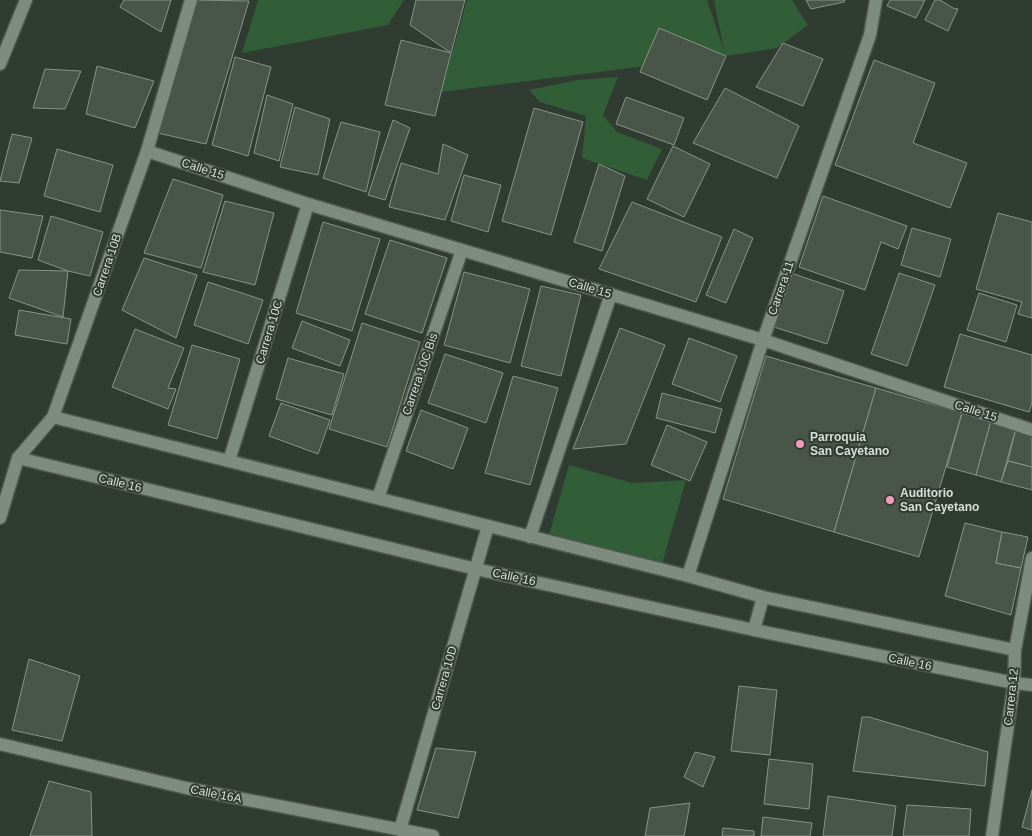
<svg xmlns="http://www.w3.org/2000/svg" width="1032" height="836" viewBox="0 0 1032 836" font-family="Helvetica,sans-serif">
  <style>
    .green { fill: #315d37 }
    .building { fill: #4a554a; stroke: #879487 }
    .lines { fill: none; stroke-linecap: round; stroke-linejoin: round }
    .street-casing { stroke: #4e574f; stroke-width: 15 }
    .street { stroke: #7e8b7f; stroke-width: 12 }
    .poi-dot { fill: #ef9ab8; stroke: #303b31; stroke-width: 2 }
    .labels { text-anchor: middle; stroke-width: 4; stroke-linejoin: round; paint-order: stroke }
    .street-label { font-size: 12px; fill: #d8dfd9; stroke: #303b31 }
    .poi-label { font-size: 12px; font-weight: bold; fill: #d8dfd9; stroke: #303b31; text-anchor: start }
  </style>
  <rect width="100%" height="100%" fill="#303b31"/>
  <g class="green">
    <polygon points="258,0 404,0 388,25 242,53"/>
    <polygon points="467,0 707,0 724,50 714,0 792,0 808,25 777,48 726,56 441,92"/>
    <polygon points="618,77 603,115 617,132 662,149 647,180 582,158 586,116 540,102 529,90 578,80"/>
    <polygon points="569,465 632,483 686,480 659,575 547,542"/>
  </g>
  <g class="building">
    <polygon points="124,0 171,0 161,32 120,7"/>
    <polygon points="196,0 249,1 206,144 158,133"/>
    <polygon points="416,0 465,0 451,53 410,25"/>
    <polygon points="806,0 845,0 844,2 811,9"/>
    <polygon points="890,0 925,0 916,18 887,6"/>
    <polygon points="935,0 940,0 953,8 958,9 948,31 925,20"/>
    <polygon points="659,28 726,56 707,100 640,72"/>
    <polygon points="401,40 451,53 435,116 385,105"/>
    <polygon points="783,43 823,59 803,106 756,87"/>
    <polygon points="235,57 271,67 248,156 212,145"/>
    <polygon points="874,60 935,83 913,143 967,163 950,208 835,165"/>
    <polygon points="97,66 154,81 135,128 86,114"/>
    <polygon points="45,69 81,71 65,109 33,108"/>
    <polygon points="725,88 799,126 777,178 693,143"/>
    <polygon points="267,95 293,104 279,161 254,153"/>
    <polygon points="626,97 684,118 674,145 616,124"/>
    <polygon points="295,107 330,119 318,175 280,167"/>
    <polygon points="534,108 583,122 551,235 502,221"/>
    <polygon points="393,120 410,128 385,200 368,195"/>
    <polygon points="341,122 380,132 366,192 323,178"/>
    <polygon points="12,134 32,138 19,183 0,181"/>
    <polygon points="443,144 468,155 445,220 389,207 401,163 438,174"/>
    <polygon points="673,146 710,164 684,217 647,199"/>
    <polygon points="57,149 113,165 100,212 44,196"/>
    <polygon points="599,164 625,176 602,251 574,242"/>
    <polygon points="464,175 501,185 488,232 451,221"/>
    <polygon points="173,179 223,195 201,268 144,253"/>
    <polygon points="823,196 907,226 898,249 881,242 865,290 799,267"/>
    <polygon points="225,201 274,213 255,285 203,272"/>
    <polygon points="632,202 722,237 696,302 599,269"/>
    <polygon points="0,210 43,216 32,258 0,252"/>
    <polygon points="998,213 1032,222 1032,318 1018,314 1022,302 976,289"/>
    <polygon points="51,216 103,232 90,276 68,271 38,260"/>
    <polygon points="323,222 380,239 352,331 296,313"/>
    <polygon points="912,228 951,239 940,277 901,265"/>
    <polygon points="734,229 753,238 726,303 706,295"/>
    <polygon points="390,240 447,258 422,333 365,314"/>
    <polygon points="144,258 197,275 176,338 122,310"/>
    <polygon points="19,270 68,271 63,317 9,298"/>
    <polygon points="464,272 530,289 510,363 444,345"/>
    <polygon points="791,273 844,291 827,344 774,327"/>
    <polygon points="899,273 935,285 907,366 871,354"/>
    <polygon points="208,282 263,300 248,344 194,325"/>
    <polygon points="541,286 581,295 561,376 521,366"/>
    <polygon points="979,293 1017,305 1006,342 967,330"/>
    <polygon points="19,310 71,319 67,344 15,335"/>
    <polygon points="302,321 350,340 340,366 292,348"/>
    <polygon points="362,323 420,342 387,447 329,429"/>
    <polygon points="620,328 665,345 626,444 573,449"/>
    <polygon points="135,329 184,348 168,388 176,389 168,409 112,387"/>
    <polygon points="960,334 1032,355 1032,403 1029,412 944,387"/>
    <polygon points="689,338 737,356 720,402 672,384"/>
    <polygon points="192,345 240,359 217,439 168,425"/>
    <polygon points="445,354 503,373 486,423 428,403"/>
    <polygon points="766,356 876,388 834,532 723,499"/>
    <polygon points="288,358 344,374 332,415 276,399"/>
    <polygon points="513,376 558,388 530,485 485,473"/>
    <polygon points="876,388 962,413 919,557 834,532"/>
    <polygon points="662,393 722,409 715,433 656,418"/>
    <polygon points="281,403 330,420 318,454 269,436"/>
    <polygon points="421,410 468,428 453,469 406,451"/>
    <polygon points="962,413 991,421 976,475 947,467"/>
    <polygon points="991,421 1016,428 1001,482 976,475"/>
    <polygon points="667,425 707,442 690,481 651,465"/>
    <polygon points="1016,428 1032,433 1032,467 1008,461"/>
    <polygon points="1008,461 1032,467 1032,490 1001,482"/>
    <polygon points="965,523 1002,532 996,563 1021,568 1011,615 945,596"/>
    <polygon points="1002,532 1028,537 1021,568 996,563"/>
    <polygon points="29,659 80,676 62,741 12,730"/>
    <polygon points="739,686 777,690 770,755 731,751"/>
    <polygon points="862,717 869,717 988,752 985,786 853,771"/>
    <polygon points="436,748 476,752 458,818 417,810"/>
    <polygon points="695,752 715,757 703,787 684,777"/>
    <polygon points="769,759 813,764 809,809 764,804"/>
    <polygon points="49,781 91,792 92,836 30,836"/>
    <polygon points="1032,790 1032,830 1022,827"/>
    <polygon points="828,796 896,806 892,836 823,836"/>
    <polygon points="690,803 684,836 645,836 650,808"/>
    <polygon points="907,805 971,809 969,836 903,836"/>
    <polygon points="763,817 812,823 810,836 761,836"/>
    <polygon points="723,828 754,831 754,836 722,836"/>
  </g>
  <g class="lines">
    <defs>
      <g id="street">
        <polyline points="0,64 26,0"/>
        <polyline points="147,151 308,204 763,340 1032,430"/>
        <polyline points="53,417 688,576 763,597 1015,650"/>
        <polyline points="18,458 476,569 754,630 1014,683 1032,685"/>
        <polyline points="229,461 308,204"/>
        <polyline points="378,498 462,250"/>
        <polyline points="0,518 18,458 53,417 147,151 191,0"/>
        <polyline points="530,537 611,294"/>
        <polyline points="688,576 763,340 870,35 876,0"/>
        <polyline points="754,630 763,597"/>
        <polyline points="0,744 186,788 433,836"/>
        <polyline points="400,830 488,526"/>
        <polyline points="992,836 1014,683 1015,650 1032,558"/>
      </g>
    </defs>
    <use href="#street" class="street-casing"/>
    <use href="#street" class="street"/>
  </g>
  <g class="poi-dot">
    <circle cx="800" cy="444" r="5"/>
    <circle cx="890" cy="500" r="5"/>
  </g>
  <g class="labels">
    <g class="street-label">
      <text transform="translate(203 169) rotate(18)" y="4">Calle 15</text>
      <text transform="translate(107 265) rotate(-71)" y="4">Carrera 10B</text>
      <text transform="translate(590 288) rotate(17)" y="4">Calle 15</text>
      <text transform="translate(781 288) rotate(-71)" y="4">Carrera 11</text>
      <text transform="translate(269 332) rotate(-73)" y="4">Carrera 10C</text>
      <text transform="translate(420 374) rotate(-71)" y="4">Carrera 10C Bis</text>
      <text transform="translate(976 411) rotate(18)" y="4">Calle 15</text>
      <text transform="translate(120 483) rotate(14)" y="4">Calle 16</text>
      <text transform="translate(514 577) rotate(12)" y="4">Calle 16</text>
      <text transform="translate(910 662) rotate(12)" y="4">Calle 16</text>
      <text transform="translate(444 678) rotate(-74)" y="4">Carrera 10D</text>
      <text transform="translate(1011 697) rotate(-84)" y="4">Carrera 12</text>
      <text transform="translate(216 794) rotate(11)" y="4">Calle 16A</text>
    </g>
    <g class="poi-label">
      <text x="810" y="441">Parroquia<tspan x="810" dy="14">San Cayetano</tspan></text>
      <text x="900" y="497">Auditorio<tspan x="900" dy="14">San Cayetano</tspan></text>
    </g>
  </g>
</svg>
